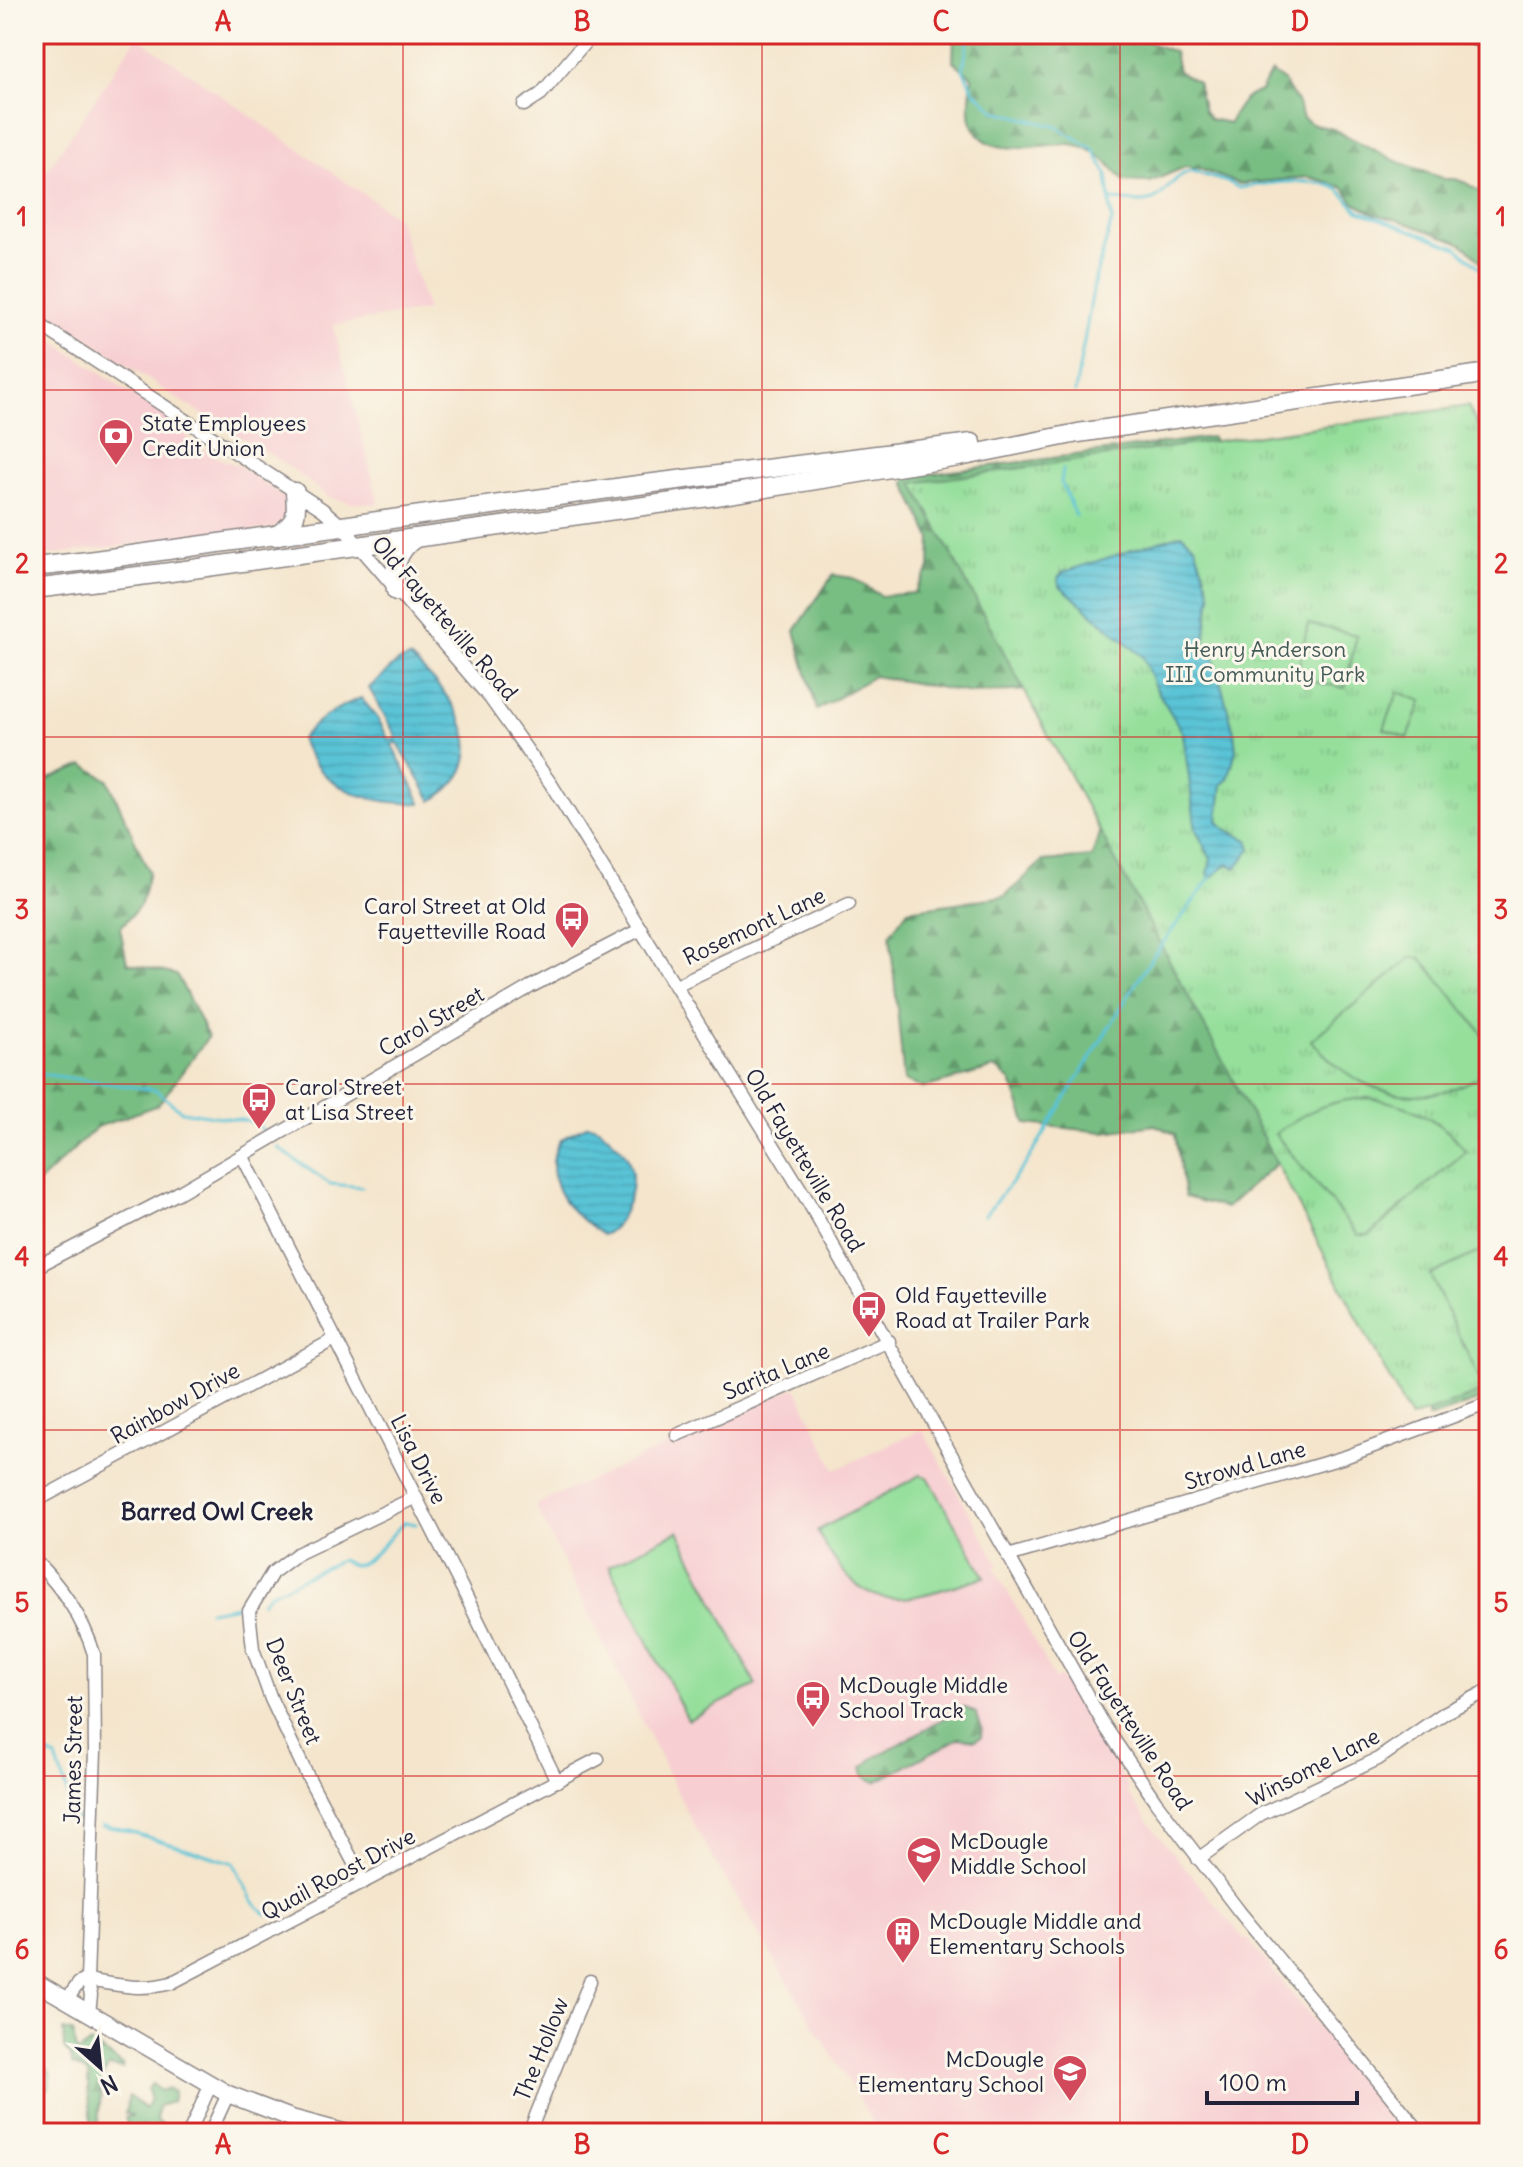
<svg xmlns="http://www.w3.org/2000/svg" width="1523" height="2167" viewBox="0 0 1523 2167" font-family="Delius,sans-serif">
  <style>
    .built { fill: #f7cfd2 }
    .forest { fill: url(#forest-firs); stroke: #4d705f; stroke-width: 2 }
    .park { fill: url(#park-tufts); stroke: #5c806b; stroke-width: 2 }
    .garden { fill: #95df9b; stroke: #5c806b; stroke-width: 2 }
    .water { fill: url(#water-rules); stroke: #3e7288; stroke-width: 2 }
    .lines { fill: none; stroke-linecap: round; stroke-linejoin: round }
    .stream { stroke: #5ac3d6; stroke-width: 3 }
    .minor-casing { stroke: #8b8484; stroke-width: 15 }
    .major-casing { stroke: #8b8484; stroke-width: 19 }
    .highway-casing { stroke: #8b8484; stroke-width: 21 }
    .minor { stroke: #fff; stroke-width: 12 }
    .major { stroke: #fff; stroke-width: 16 }
    .highway { stroke: #fff; stroke-width: 18 }
    .grid { fill: none; stroke: #d62828; stroke-width: 2; stroke-opacity: 0.55 }
    .labels { text-anchor: middle; stroke-width: 6; stroke-linejoin: round; paint-order: stroke }
    .poi-label { font-size: 22px; fill: #22223b; stroke: #fbf7ec; text-anchor: start }
    .street-label { font-size: 22px; fill: #22223b; stroke: #fbf7ec }
    .park-label { font-size: 22px; fill: #445b58; stroke: #fbf7ec }
    .neighbourhood-label { font-size: 24px; font-weight: bold; fill: #22223b; stroke: #fbf7ec }
    .neatline { fill: none; stroke: #d62828; stroke-width: 3 }
    .grid-label { font-size: 26px; text-anchor: middle; font-weight: bold; fill: #d62828 }
  </style>
  <defs>
    <pattern id="forest-firs" width="22" height="20" patternUnits="userSpaceOnUse" patternTransform="scale(2)"><rect width="22" height="20" fill="#78be83"/><path d="M5 1l3.5 6h-7zM16 11l3.5 6h-7z" fill="#629a6c"/></pattern>
    <pattern id="park-tufts" width="24" height="20" patternUnits="userSpaceOnUse" patternTransform="scale(2)"><rect width="24" height="20" fill="#95df9b"/><path d="M3 7l-1-3M5 7V3M7 7l1-3M15 17l-1-3M17 17v-4M19 17l1-3" fill="none" stroke="#80bf86"/></pattern>
    <pattern id="water-rules" width="6" height="5" patternUnits="userSpaceOnUse" patternTransform="scale(2)"><rect width="6" height="5" fill="#5ac3d6"/><path d="M0 2.5h6" fill="none" stroke="#4ea7b9"/></pattern>
  </defs>
  <rect width="100%" height="100%" fill="#fbf7ec"/>
  <filter id="ink" filterUnits="userSpaceOnUse"><feTurbulence type="fractalNoise" baseFrequency=".0125" numOctaves="2"/><feDisplacementMap in="SourceGraphic" scale="16" xChannelSelector="R" yChannelSelector="G"/><feConvolveMatrix kernelMatrix="1 2 1 2 8 2 1 2 1" color-interpolation-filters="sRGB"/></filter>
  <filter id="wash" filterUnits="userSpaceOnUse"><feTurbulence type="fractalNoise" baseFrequency=".006" numOctaves="4" result="noise"/><feDisplacementMap in="SourceGraphic" scale="32" xChannelSelector="R" yChannelSelector="G"/><feGaussianBlur stdDeviation="1.8" result="paint"/><feColorMatrix in="noise" values="0 0 0 0 0 0 0 0 0 0 0 0 0 0 0 0 0 1.4 0 .05"/><feComposite in="paint" operator="in"/></filter>
  <g filter="url(#wash)">
    <rect width="100%" height="100%" fill="#f4e5cc"/>
    <g class="built">
      <polygon points="137,37 398,218 427,310 333,325 379,504 353,503 330,498 281,461 179,400 34,302 34,190"/>
      <polygon points="34,328 169,419 195,444 211,455 237,465 284,497 290,503 291,514 274,528 238,533 233,531 34,557"/>
      <polygon points="796,1387 835,1470 922,1429 999,1565 995,1568 1055,1680 1062,1677 1129,1788 1126,1791 1156,1832 1244,1939 1247,1938 1391,2116 1389,2118 1397,2128 1386,2133 879,2133 695,1828 535,1505"/>
    </g>
    <g class="forest">
      <path d="M 958,34 L 1151,34 L 1148,42 L 1174,52 L 1178,71 L 1197,82 L 1204,112 L 1210,119 L 1229,123 C 1237,108 1243,96 1261,91 L 1271,72 L 1283,81 L 1297,102 L 1303,118 L 1312,124 L 1333,129 L 1394,160 L 1444,179 L 1455,179 L 1466,183 L 1489,198 L 1489,270 L 1468,248 L 1456,241 L 1398,220 L 1375,214 L 1354,203 L 1344,188 L 1328,182 L 1308,177 L 1240,184 L 1200,169 L 1185,167 L 1150,182 L 1124,181 C 1110,164 1093,146 1070,144 C 1040,142 991,162 973,126 C 967,113 971,91 972,77 L 953,61 L 954,40 Z"/>
      <polygon points="1211,437 1219,447 1281,1159 1226,1208 1185,1197 1175,1134 1155,1125 1104,1132 1027,1124 1011,1081 995,1068 923,1088 904,1081 890,934 908,910 1005,896 1043,861 1092,857 1105,812 1069,688 972,693 874,676 817,710 795,631 833,575 853,578 881,596 914,593 930,568 931,538 905,483 908,477"/>
      <polygon points="84,765 108,780 149,872 141,904 120,928 127,963 177,975 208,1037 158,1105 97,1127 34,1187 34,785"/>
      <polygon points="1489,1382 1489,1397 1428,1418 1429,1403"/>
      <polygon points="964,1707 976,1713 982,1728 981,1737 975,1740 959,1738 876,1782 865,1777 862,1768 872,1759"/>
      <path d="M 63,2030 L 72,2032 L 78,2053 L 90,2043 L 123,2065 L 123,2069 L 109,2066 L 103,2075 L 97,2133 L 88,2133 C 97,2117 84,2094 89,2076 L 85,2071 L 72,2065 L 70,2055 L 64,2048 Z"/>
      <polygon points="34,2067 47,2069 51,2074 49,2089 34,2090"/>
      <polygon points="152,2084 161,2091 168,2089 174,2092 172,2102 158,2106 156,2121 165,2127 162,2133 124,2133 127,2124 125,2117 133,2116 125,2113 129,2096 145,2109 150,2099 148,2089"/>
    </g>
    <polygon class="park" points="1468,406 1489,448 1489,1390 1410,1418 1207,1031 913,483"/>
    <g class="garden">
      <polygon points="1308,624 1357,635 1345,688 1296,678"/>
      <polygon points="1398,692 1422,701 1408,738 1384,729"/>
      <path d="M 1412,957 L 1421,958 L 1489,1041 L 1489,1071 C 1422,1113 1361,1098 1311,1040 Z"/>
      <path d="M 1368,1098 C 1408,1103 1440,1118 1466,1151 L 1369,1235 L 1358,1235 L 1275,1134 C 1304,1112 1330,1099 1368,1098 Z"/>
      <polygon points="1489,1247 1489,1373 1479,1378 1430,1275"/>
      <path d="M 920,1475 L 928,1477 L 985,1577 C 898,1601 868,1625 817,1531 Z"/>
      <polygon points="678,1531 756,1685 688,1720 609,1566"/>
    </g>
    <g class="water">
      <polygon points="1182,534 1195,546 1211,594 1204,647 1212,651 1234,732 1236,750 1228,779 1222,784 1218,821 1225,829 1248,840 1251,848 1236,868 1228,864 1210,879 1208,873 1211,859 1196,830 1183,733 1154,685 1143,657 1059,585 1058,578 1063,572"/>
      <path d="M 410,658 C 455,697 502,758 432,801 L 397,742 L 392,745 L 421,803 C 370,805 320,790 301,739 C 316,719 338,707 361,698 L 377,717 L 389,740 L 395,739 L 396,736 L 369,688 L 398,662 Z"/>
      <path d="M 588,1125 C 598,1126 602,1130 609,1137 C 617,1144 626,1152 629,1162 C 638,1185 624,1225 603,1235 C 577,1218 554,1199 553,1166 C 553,1157 555,1148 560,1141 C 567,1134 579,1130 588,1125 Z"/>
    </g>
    <g class="lines">
      <g class="stream">
        <polyline points="969,34 963,70 974,91 996,111 1058,127 1093,149 1107,174 1112,221 1095,279 1075,392"/>
        <path d="M 1110,200 C 1122,200 1138,204 1150,201 C 1165,198 1172,175 1192,171 L 1230,183 L 1239,188 C 1264,184 1318,175 1339,190 C 1350,198 1347,204 1362,212 L 1458,248 L 1489,276"/>
        <polyline points="1063,469 1061,482 1076,516"/>
        <polyline points="34,1073 156,1090 181,1111 254,1122 266,1133"/>
        <polyline points="277,1147 330,1184 362,1187"/>
        <polyline points="984,1216 1025,1165 1149,962 1211,877"/>
        <path d="M 262,1602 L 269,1594 L 341,1560 C 345,1562 349,1565 354,1565 C 371,1565 391,1533 405,1522 L 416,1524"/>
        <polyline points="209,1611 243,1605"/>
        <polyline points="34,1747 56,1758 75,1817 81,1823"/>
        <polyline points="102,1826 121,1829 234,1863 252,1900 266,1914"/>
      </g>
    </g>
  </g>
  <g filter="url(#ink)">
    <g class="lines">
      <defs>
        <g id="minor">
          <polyline points="1453,34 1489,43"/>
          <polyline points="524,105 541,94 592,34"/>
          <polyline points="34,321 322,509 342,526 490,698 551,784 809,1203 1104,1725 1156,1802 1239,1911 1421,2133"/>
          <polyline points="676,985 849,904"/>
          <polyline points="243,1157 459,1582 557,1781"/>
          <polyline points="34,1268 178,1193 530,987 641,929"/>
          <polyline points="677,1435 889,1341"/>
          <polyline points="34,1502 335,1339"/>
          <polyline points="1008,1556 1345,1457 1489,1403"/>
          <path d="M 34,1560 C 61,1586 83,1618 94,1654 L 95,1751 L 87,1980 L 91,1995 L 89,2013"/>
          <polyline points="1198,1859 1261,1814 1378,1759 1446,1712 1489,1690"/>
          <polyline points="364,1882 306,1773 271,1699 253,1649 249,1611 272,1573 297,1554 416,1497"/>
          <path d="M 87,1980 C 116,1985 142,1991 171,1983 L 598,1759"/>
          <polyline points="67,1999 79,1983 87,1980"/>
          <polyline points="189,2133 210,2086"/>
          <polyline points="210,2133 228,2094"/>
          <polyline points="529,2133 590,1981"/>
        </g>
        <polyline id="major" points="34,1981 228,2094 291,2118 347,2133"/>
        <g id="highway">
          <path d="M 276,536 C 298,521 297,516 295,492"/>
          <polyline points="34,567 88,561 638,485 972,443"/>
          <polyline points="34,589 171,572 716,496 959,457 1078,433 1489,373"/>
          <path d="M 396,591 C 393,567 396,552 415,538"/>
        </g>
      </defs>
      <use href="#minor" class="minor-casing"/>
      <use href="#major" class="major-casing"/>
      <use href="#highway" class="highway-casing"/>
      <use href="#minor" class="minor"/>
      <use href="#major" class="major"/>
      <use href="#highway" class="highway"/>
    </g>
  </g>
  <path class="grid" d="M 403,34 L 403,2133M 762,34 L 762,2133M 1120,34 L 1120,2133M 34,390 L 1489,390M 34,737 L 1489,737M 34,1084 L 1489,1084M 34,1430 L 1489,1430M 34,1776 L 1489,1776"/>
  <defs>
    <symbol id="bank-pin" viewBox="-11 -11 22 30"><path d="M0 17L-7.5 6A9.5 9.5 0 1 1 7.5 6Z" fill="#d1495b" stroke="#fbf7ec"/><path d="M-6-4H6V4H-6ZM0-2.3a2.3 2.3 0 1 0 0 4.6a2.3 2.3 0 1 0 0-4.6Z" fill="#fff"/></symbol>
    <symbol id="bus-pin" viewBox="-11 -11 22 30"><path d="M0 17L-7.5 6A9.5 9.5 0 1 1 7.5 6Z" fill="#d1495b" stroke="#fbf7ec"/><path d="M-5-6H5V4H4V6H2V4H-2V6H-4V4H-5ZM-3.5-4V0h7V-4ZM-3.5 1.2v1.5H-2V1.2ZM2 1.2v1.5H3.5V1.2Z" fill="#fff"/></symbol>
    <symbol id="school-pin" viewBox="-11 -11 22 30"><path d="M0 17L-7.5 6A9.5 9.5 0 1 1 7.5 6Z" fill="#d1495b" stroke="#fbf7ec"/><path d="M0-5L7-2L0 1L-7-2ZM-4 1L0 2.5L4 1V4Q0 6-4 4Z" fill="#fff"/></symbol>
    <symbol id="building-pin" viewBox="-11 -11 22 30"><path d="M0 17L-7.5 6A9.5 9.5 0 1 1 7.5 6Z" fill="#d1495b" stroke="#fbf7ec"/><path d="M-4-6H4V6H1V3H-1V6H-4ZM-2.5-4.3h1.7v1.8h-1.7ZM.8-4.3h1.7v1.8H.8ZM-2.5-1h1.7V.8h-1.7ZM.8-1h1.7V.8H.8Z" fill="#fff"/></symbol>
  </defs>
  <g fill-rule="evenodd">
    <use href="#bank-pin" x="96" y="416" width="40" height="54"/>
    <use href="#bus-pin" x="552" y="899" width="40" height="54"/>
    <use href="#bus-pin" x="239" y="1080" width="40" height="54"/>
    <use href="#bus-pin" x="849" y="1288" width="40" height="54"/>
    <use href="#bus-pin" x="793" y="1678" width="40" height="54"/>
    <use href="#school-pin" x="904" y="1834" width="40" height="54"/>
    <use href="#building-pin" x="883" y="1914" width="40" height="54"/>
    <use href="#school-pin" x="1050" y="2052" width="40" height="54"/>
  </g>
  <g class="labels">
    <g class="poi-label">
      <text x="142" y="431">State Employees<tspan x="142" dy="25">Credit Union</tspan></text>
      <text x="546" y="914" text-anchor="end">Carol Street at Old<tspan x="546" dy="25">Fayetteville Road</tspan></text>
      <text x="285" y="1095">Carol Street<tspan x="285" dy="25">at Lisa Street</tspan></text>
      <text x="895" y="1303">Old Fayetteville<tspan x="895" dy="25">Road at Trailer Park</tspan></text>
      <text x="839" y="1693">McDougle Middle<tspan x="839" dy="25">School Track</tspan></text>
      <text x="950" y="1849">McDougle<tspan x="950" dy="25">Middle School</tspan></text>
      <text x="929" y="1929">McDougle Middle and<tspan x="929" dy="25">Elementary Schools</tspan></text>
      <text x="1044" y="2067" text-anchor="end">McDougle<tspan x="1044" dy="25">Elementary School</tspan></text>
    </g>
    <g class="street-label">
      <text transform="translate(445 618) rotate(49)" y="8">Old Fayetteville Road</text>
      <text transform="translate(754 926) rotate(-25)" y="8">Rosemont Lane</text>
      <text transform="translate(431 1021) rotate(-30)" y="8">Carol Street</text>
      <text transform="translate(805 1160) rotate(59)" y="8">Old Fayetteville Road</text>
      <text transform="translate(776 1371) rotate(-23)" y="8">Sarita Lane</text>
      <text transform="translate(175 1403) rotate(-29)" y="8">Rainbow Drive</text>
      <text transform="translate(419 1459) rotate(63)" y="8">Lisa Drive</text>
      <text transform="translate(1245 1465) rotate(-16)" y="8">Strowd Lane</text>
      <text transform="translate(294 1691) rotate(68)" y="8">Deer Street</text>
      <text transform="translate(1130 1720) rotate(57)" y="8">Old Fayetteville Road</text>
      <text transform="translate(73 1760) rotate(-89)" y="8">James Street</text>
      <text transform="translate(1313 1767) rotate(-27)" y="8">Winsome Lane</text>
      <text transform="translate(338 1874) rotate(-28)" y="8">Quail Roost Drive</text>
      <text transform="translate(541 2049) rotate(-68)" y="8">The Hollow</text>
    </g>
    <g class="park-label">
      <text x="1265" y="657">Henry Anderson<tspan x="1265" dy="25">III Community Park</tspan></text>
    </g>
    <g class="neighbourhood-label">
      <text x="217" y="1520">Barred Owl Creek</text>
    </g>
  </g>
  <rect width="1523" height="2167" fill="none" stroke="#fbf7ec" stroke-width="88"/>
  <g transform="translate(100 2067) rotate(153)" stroke="#fbf7ec" stroke-width="6" paint-order="stroke">
  <path d="M0-6L14 30L0 20L-14 30Z" fill="#22223b"/>
  <text y="-12" font-size="22" font-weight="bold" text-anchor="middle" fill="#22223b">N</text>
  </g>
  <path d="M1207 2091v12h150v-12" fill="none" stroke="#22223b" stroke-width="4"/>
  <text x="1219" y="2091" font-size="24" fill="#22223b" stroke="#fbf7ec" stroke-width="6" paint-order="stroke">100 m</text>
  <rect x="44" y="44" width="1435" height="2079" class="neatline"/>
  <g class="grid-label">
    <text x="223" y="31">A</text>
    <text x="582" y="31">B</text>
    <text x="941" y="31">C</text>
    <text x="1300" y="31">D</text>
    <text x="22" y="226">1</text>
    <text x="1501" y="226">1</text>
    <text x="22" y="573">2</text>
    <text x="1501" y="573">2</text>
    <text x="22" y="919">3</text>
    <text x="1501" y="919">3</text>
    <text x="22" y="1266">4</text>
    <text x="1501" y="1266">4</text>
    <text x="22" y="1612">5</text>
    <text x="1501" y="1612">5</text>
    <text x="22" y="1959">6</text>
    <text x="1501" y="1959">6</text>
    <text x="223" y="2154">A</text>
    <text x="582" y="2154">B</text>
    <text x="941" y="2154">C</text>
    <text x="1300" y="2154">D</text>
  </g>
</svg>
